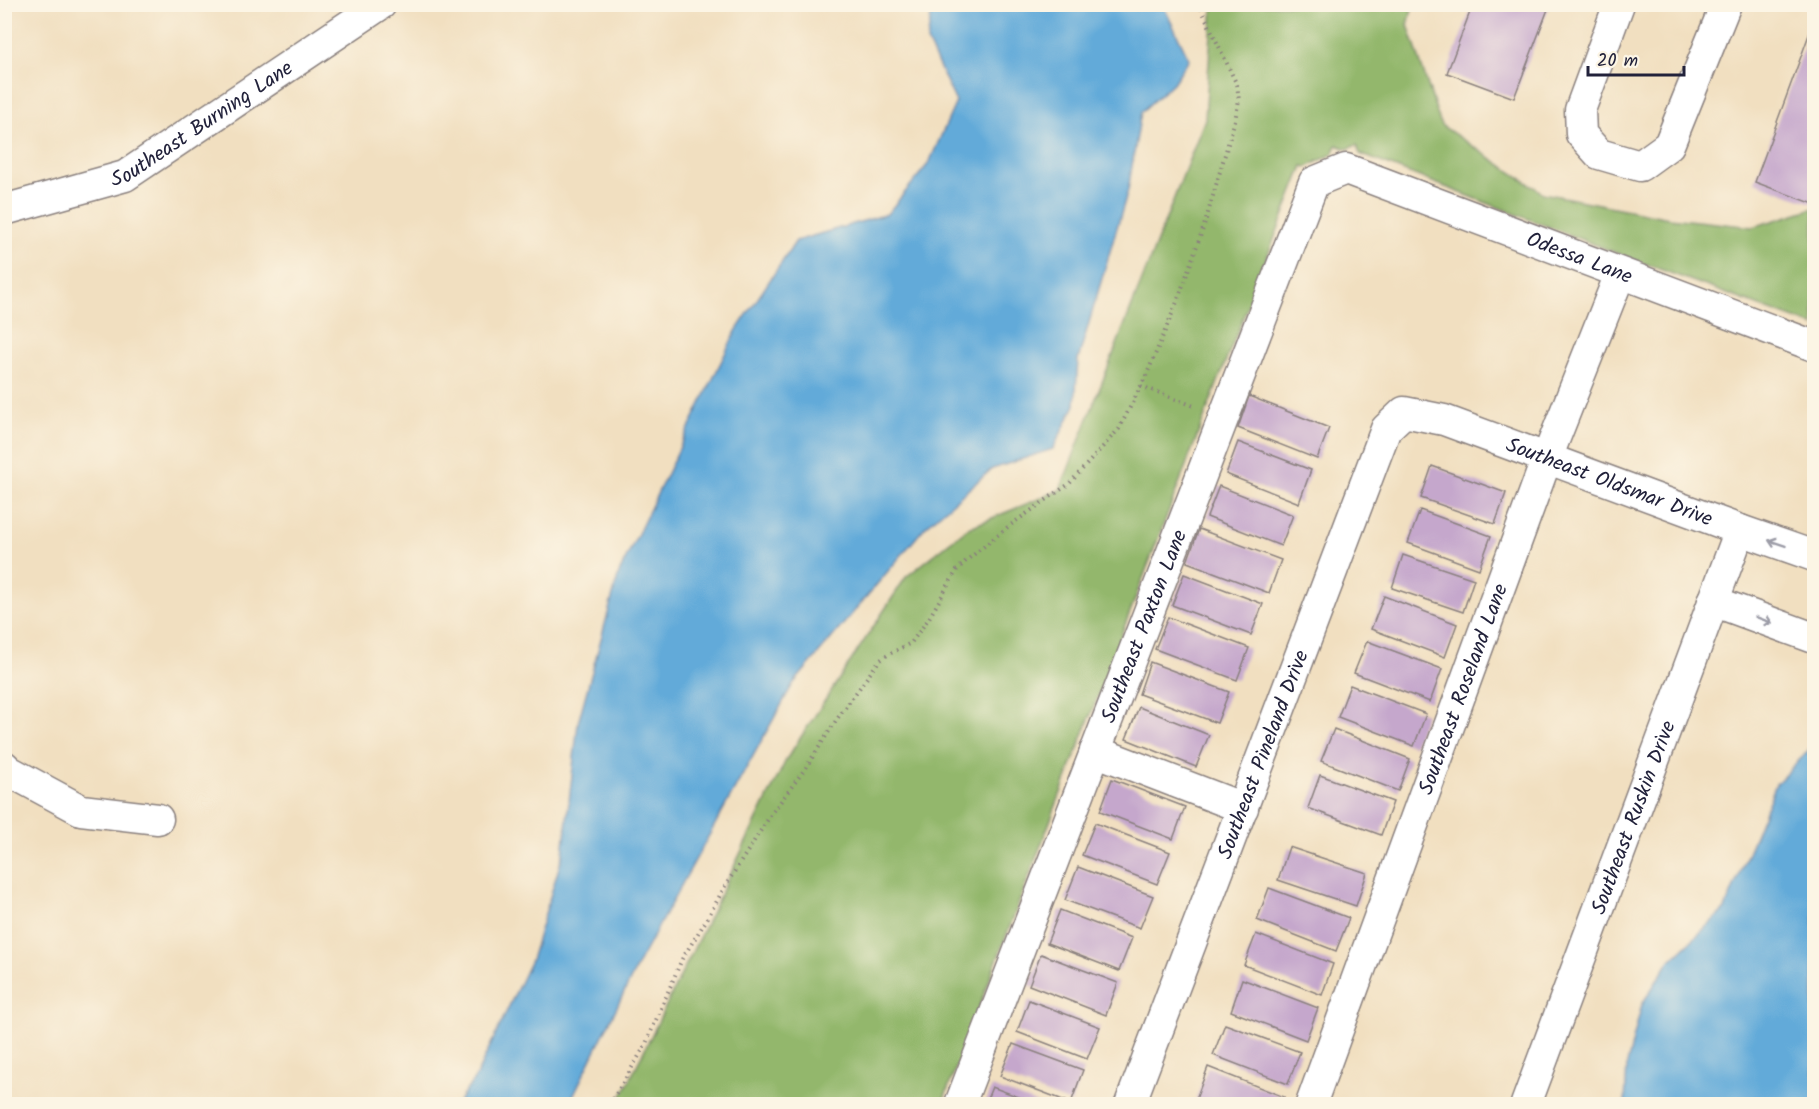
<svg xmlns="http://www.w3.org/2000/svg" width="1819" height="1109" viewBox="0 0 1819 1109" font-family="Kalam,sans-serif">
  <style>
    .forest { fill: #93b76c; stroke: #5a6c54; stroke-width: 1.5 }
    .water { fill: #62aad9; stroke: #42668a; stroke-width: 1.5 }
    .building { fill: #c5a7cc }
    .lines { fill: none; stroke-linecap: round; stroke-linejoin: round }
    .street-casing { stroke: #8a807e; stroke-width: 33 }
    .path { stroke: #8a807e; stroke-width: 4; stroke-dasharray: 1.5 4.5; stroke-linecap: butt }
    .street { stroke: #fff; stroke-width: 30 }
    .oneway { stroke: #9c9ca7 }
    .labels { text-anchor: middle; stroke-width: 5; stroke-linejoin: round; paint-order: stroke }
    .street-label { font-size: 21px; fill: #22223b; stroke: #fcf5e5 }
  </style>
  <rect width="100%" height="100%" fill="#fcf5e5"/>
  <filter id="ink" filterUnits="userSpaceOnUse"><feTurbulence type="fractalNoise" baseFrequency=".0167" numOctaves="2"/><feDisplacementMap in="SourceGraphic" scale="12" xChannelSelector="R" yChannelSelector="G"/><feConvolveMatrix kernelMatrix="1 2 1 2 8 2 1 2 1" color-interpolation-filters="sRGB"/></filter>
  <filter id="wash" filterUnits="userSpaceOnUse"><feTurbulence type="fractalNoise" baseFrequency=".008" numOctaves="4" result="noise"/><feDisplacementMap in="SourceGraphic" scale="24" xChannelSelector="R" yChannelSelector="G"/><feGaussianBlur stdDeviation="1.35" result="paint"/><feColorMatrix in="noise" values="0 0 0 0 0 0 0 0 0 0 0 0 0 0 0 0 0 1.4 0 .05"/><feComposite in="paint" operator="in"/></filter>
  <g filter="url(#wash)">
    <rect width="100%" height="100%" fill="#f1dfc0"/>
    <polygon class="forest" points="1213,5 1413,5 1408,25 1441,125 1543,193 1669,218 1753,227 1814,208 1814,326 1627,257 1360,154 1357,145 1347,149 1337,145 1333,154 1307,167 1303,166 1224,366 942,1104 618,1104 787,758 906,577 968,528 1060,490 1205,119"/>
    <g class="water">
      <polygon points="953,5 1163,5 1189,59 1173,83 1141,112 1128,190 1078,360 1075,405 1053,449 992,469 926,526 793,684 641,958 569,1104 457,1104 475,1078 531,960 563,854 578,723 619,573 736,331 796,241 887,214 929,163 956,102 927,41 932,10"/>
      <polygon points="1814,745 1814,1104 1625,1104 1627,1064 1642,1004 1669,962 1725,909 1776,784"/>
    </g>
    <g id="blocks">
      <g class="building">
        <polygon points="1473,4 1550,4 1514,98 1447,73"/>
        <polygon points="1814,21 1814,204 1755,182"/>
        <polygon points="1249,396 1329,428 1317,459 1238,428"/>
        <polygon points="1238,442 1311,470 1299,503 1226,474"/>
        <polygon points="1432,466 1506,493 1495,524 1421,498"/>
        <polygon points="1219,486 1293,515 1281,546 1207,517"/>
        <polygon points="1420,510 1491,536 1479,569 1408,543"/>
        <polygon points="1199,529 1281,560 1269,593 1187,562"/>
        <polygon points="1403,555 1474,579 1463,612 1392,588"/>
        <polygon points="1184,574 1263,604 1251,635 1172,605"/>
        <polygon points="1384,596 1457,624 1445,657 1371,629"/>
        <polygon points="1168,617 1249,648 1237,680 1155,649"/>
        <polygon points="1367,641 1442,669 1430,702 1354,673"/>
        <polygon points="1150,662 1229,692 1217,723 1139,694"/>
        <polygon points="1350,685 1426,714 1414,746 1338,717"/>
        <polygon points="1139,707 1209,735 1196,767 1126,739"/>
        <polygon points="1334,729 1410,759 1398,791 1321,761"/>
        <polygon points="1320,775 1393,802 1381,835 1308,808"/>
        <polygon points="1112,779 1185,807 1173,839 1100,811"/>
        <polygon points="1095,823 1170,852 1157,884 1082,855"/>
        <polygon points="1289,847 1367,873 1356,906 1278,880"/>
        <polygon points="1078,867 1153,896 1140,928 1065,900"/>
        <polygon points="1269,888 1349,918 1336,951 1257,920"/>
        <polygon points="1060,910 1132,938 1119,971 1047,943"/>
        <polygon points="1256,934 1333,964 1322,995 1244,965"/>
        <polygon points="1041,954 1118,983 1106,1015 1029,985"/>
        <polygon points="1242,979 1318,1008 1306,1040 1231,1011"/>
        <polygon points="1029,1000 1100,1027 1087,1059 1017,1032"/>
        <polygon points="1225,1024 1300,1052 1288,1084 1213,1055"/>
        <polygon points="1013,1044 1083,1070 1071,1103 1000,1076"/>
        <polygon points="1208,1067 1284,1097 1281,1104 1211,1104 1196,1099"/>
        <polygon points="992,1087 1038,1104 985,1104"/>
      </g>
    </g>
  </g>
  <g filter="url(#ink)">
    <use href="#blocks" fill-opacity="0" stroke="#8a807e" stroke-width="1.5"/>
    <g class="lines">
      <defs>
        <g id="street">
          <polyline points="1619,4 1580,110 1581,134 1599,154 1640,166 1669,145 1726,4"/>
          <path id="s1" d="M 4,210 L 125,176 L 381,4"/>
          <polyline points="1713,601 1814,638"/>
          <polyline points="1095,751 1243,808"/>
          <polyline points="4,766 9,771 81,810 158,819"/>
          <path id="s2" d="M 960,1104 L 1314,182 L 1346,169 L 1814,346"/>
          <path id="s3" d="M 1130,1104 L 1386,429 L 1404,412 L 1444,420 L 1740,530 L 1814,556"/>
          <path id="s4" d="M 1311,1104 L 1547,458 L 1620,274"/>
          <path id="s5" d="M 1526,1104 L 1740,530"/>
        </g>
      </defs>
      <use href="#street" class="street-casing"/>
      <g class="path">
        <polyline points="1141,386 1194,406"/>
        <polyline points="610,1104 645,1046 682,959 707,919 724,888 772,813 805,769 837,719 879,661 889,654 911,643 929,618 957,570 967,560 1009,526 1069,484 1119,429 1147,374 1177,302 1205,223 1235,120 1239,100 1237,85 1199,4"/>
      </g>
      <use href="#street" class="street"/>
    </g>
    <defs><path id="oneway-shaft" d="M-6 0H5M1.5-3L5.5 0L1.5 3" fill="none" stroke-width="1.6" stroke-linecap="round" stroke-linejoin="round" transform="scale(1.5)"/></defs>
    <g class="oneway">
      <use href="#oneway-shaft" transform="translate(1777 543) rotate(-161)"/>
      <use href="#oneway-shaft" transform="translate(1764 620) rotate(20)"/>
    </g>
  </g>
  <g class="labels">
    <g class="street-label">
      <text dy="7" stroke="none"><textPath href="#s1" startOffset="218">Southeast Burning Lane</textPath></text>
      <text dy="7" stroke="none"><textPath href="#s2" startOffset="1272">Odessa Lane</textPath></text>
      <text dy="7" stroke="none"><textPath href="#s3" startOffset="964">Southeast Oldsmar Drive</textPath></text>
      <text dy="7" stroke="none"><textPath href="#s2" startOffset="512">Southeast Paxton Lane</textPath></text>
      <text dy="7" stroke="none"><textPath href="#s4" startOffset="442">Southeast Roseland Lane</textPath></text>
      <text dy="7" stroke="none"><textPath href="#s3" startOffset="374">Southeast Pineland Drive</textPath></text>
      <text dy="7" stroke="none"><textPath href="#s5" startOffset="306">Southeast Ruskin Drive</textPath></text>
    </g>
  </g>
  <rect width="1819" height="1109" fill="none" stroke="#fcf5e5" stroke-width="24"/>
  <path d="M1588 66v9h96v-9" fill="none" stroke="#22223b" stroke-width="3"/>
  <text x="1597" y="66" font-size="18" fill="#22223b" stroke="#fcf5e5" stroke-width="4.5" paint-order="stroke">20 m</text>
</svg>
